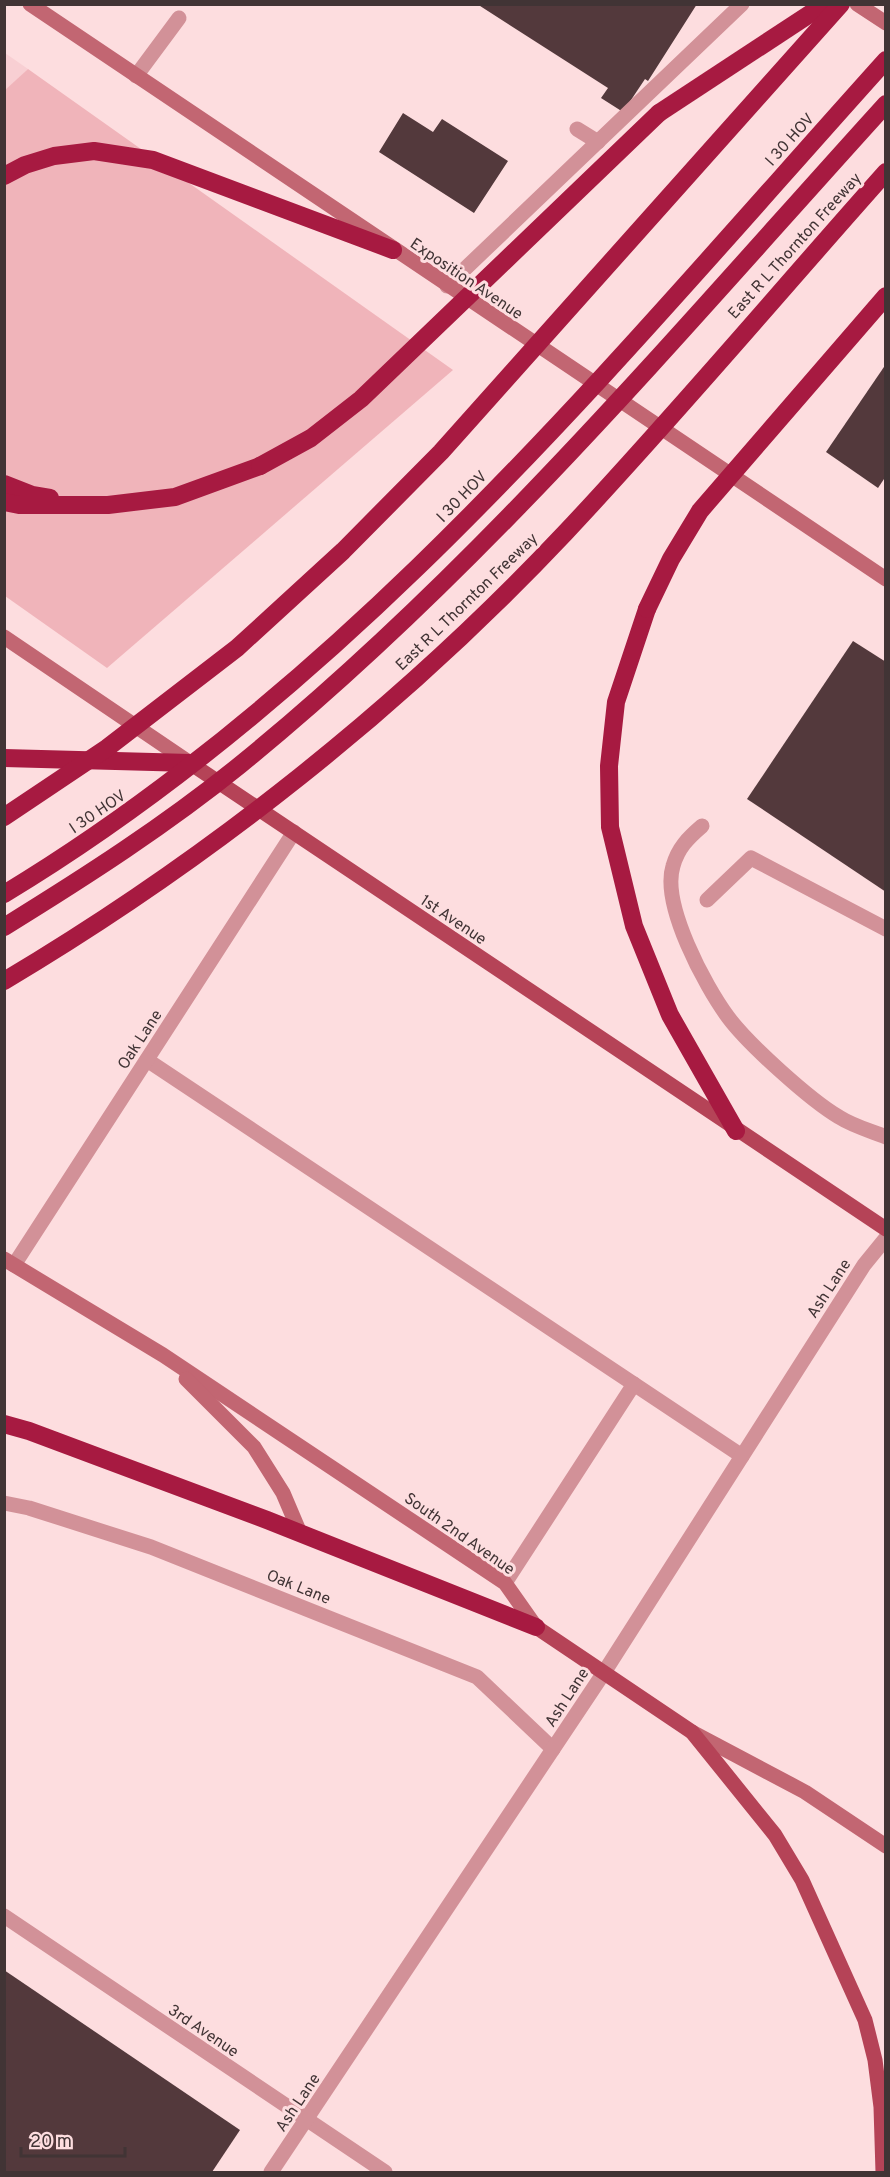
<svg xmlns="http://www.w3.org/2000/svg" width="890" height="2177" viewBox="0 0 890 2177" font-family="Overpass,sans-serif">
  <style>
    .built { fill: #f8cfd3 }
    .green { fill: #f0b4ba }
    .building { fill: #53393c }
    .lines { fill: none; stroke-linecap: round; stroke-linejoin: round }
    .lane { stroke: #d29198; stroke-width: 15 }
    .street { stroke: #d29198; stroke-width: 15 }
    .secondary { stroke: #c26672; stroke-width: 15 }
    .primary { stroke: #b54357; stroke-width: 15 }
    .highway { stroke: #a71a41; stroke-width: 18 }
    .highway-bridge { stroke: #a71a41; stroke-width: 18 }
    .labels { text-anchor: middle; stroke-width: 6; stroke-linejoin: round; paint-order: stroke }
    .street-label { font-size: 16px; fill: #413435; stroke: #fddddf }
  </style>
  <rect width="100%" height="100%" fill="#fddddf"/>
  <polygon class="built" points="5,53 28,69 5,91"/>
  <polygon class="green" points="28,69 453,370 107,668 5,596 4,91"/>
  <g class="building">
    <polygon points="477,4 697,4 648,81 645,79 623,112 601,98 608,88"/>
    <polygon points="403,113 433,132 442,119 508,161 474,213 379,152"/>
    <polygon points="886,364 886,476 878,488 826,452"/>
    <polygon points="853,641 886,662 886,892 747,799"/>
    <polygon points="4,1970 240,2130 212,2172 4,2172"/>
  </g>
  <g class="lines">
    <g class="lane">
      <polyline points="136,76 179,18"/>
      <polyline points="577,129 598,142"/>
      <polyline points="447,286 742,4"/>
      <path d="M 702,826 C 688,838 678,848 673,866 C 661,904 705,986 728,1017 C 748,1044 810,1100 839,1117 C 853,1126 871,1131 886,1137"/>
      <polyline points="707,900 751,858 886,929"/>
      <polyline points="147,1060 742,1456"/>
      <polyline points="505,1583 634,1384"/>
    </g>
    <g class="street">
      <polyline points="14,1265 294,832"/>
      <polyline points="4,1503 29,1508 151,1547 477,1677 553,1749"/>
      <polyline points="4,1916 385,2172"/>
      <polyline points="271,2172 603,1674 864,1265 886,1238"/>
    </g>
    <g class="secondary">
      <polyline points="30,4 886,579"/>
      <polyline points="857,4 886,23"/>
      <polyline points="4,637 190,763"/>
      <polyline points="4,1259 163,1355 505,1583 536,1627"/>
      <polyline points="186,1379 254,1447 283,1493 300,1533"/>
      <polyline points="692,1732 805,1792 886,1846"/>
    </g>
    <g class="primary">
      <polyline points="190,763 886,1229"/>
      <polyline points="536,1627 692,1732 775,1835 802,1880 865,2020 875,2060 881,2107 883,2172"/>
    </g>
    <g class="highway">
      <polyline points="659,113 825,4"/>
      <polyline points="4,176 25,165 54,156 94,151 153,160 393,250"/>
      <polyline points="4,484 32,495 50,498"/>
      <polyline points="4,502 19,505 108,505 175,497 260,466"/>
      <polyline points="647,609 616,702 609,766 610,827 634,926 670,1015 736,1131"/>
      <polyline points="4,758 190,763"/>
      <polyline points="4,1424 29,1431 267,1520 536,1627"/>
    </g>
    <g class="highway-bridge">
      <polyline points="260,466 311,438 361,399 659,113"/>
      <polyline points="647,609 671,559 700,511 886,296"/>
      <polyline points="4,817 107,748 237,648 343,551 441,452 841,4"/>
      <path d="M 4,894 C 354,683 616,360 886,60"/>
      <path d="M 4,927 C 85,877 166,825 240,765 C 479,571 679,332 886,104"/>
      <path d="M 4,981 C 209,859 401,707 565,533 C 675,416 779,292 886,172"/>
    </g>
  </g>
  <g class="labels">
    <g class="street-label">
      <text transform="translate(789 139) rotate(-48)" y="6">I 30 HOV</text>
      <text transform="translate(794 245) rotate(-48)" y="6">East R L Thornton Freeway</text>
      <text transform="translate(467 278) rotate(34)" y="6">Exposition Avenue</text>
      <text transform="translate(461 496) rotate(-46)" y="6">I 30 HOV</text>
      <text transform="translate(466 601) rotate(-44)" y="6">East R L Thornton Freeway</text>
      <text transform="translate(97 811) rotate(-34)" y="6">I 30 HOV</text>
      <text transform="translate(454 919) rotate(34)" y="6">1st Avenue</text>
      <text transform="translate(139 1039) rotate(-57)" y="6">Oak Lane</text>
      <text transform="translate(828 1288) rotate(-57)" y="6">Ash Lane</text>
      <text transform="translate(460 1533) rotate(35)" y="6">South 2nd Avenue</text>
      <text transform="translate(299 1586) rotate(22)" y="6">Oak Lane</text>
      <text transform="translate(566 1697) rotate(-57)" y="6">Ash Lane</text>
      <text transform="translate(204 2030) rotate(34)" y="6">3rd Avenue</text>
      <text transform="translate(297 2102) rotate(-56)" y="6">Ash Lane</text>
    </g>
  </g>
  <rect width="890" height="2177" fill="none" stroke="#413435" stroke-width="12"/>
  <path d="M21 2147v9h104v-9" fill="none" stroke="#413435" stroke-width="3"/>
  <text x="30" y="2147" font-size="18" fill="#413435" stroke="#fddddf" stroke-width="4.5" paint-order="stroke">20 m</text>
</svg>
